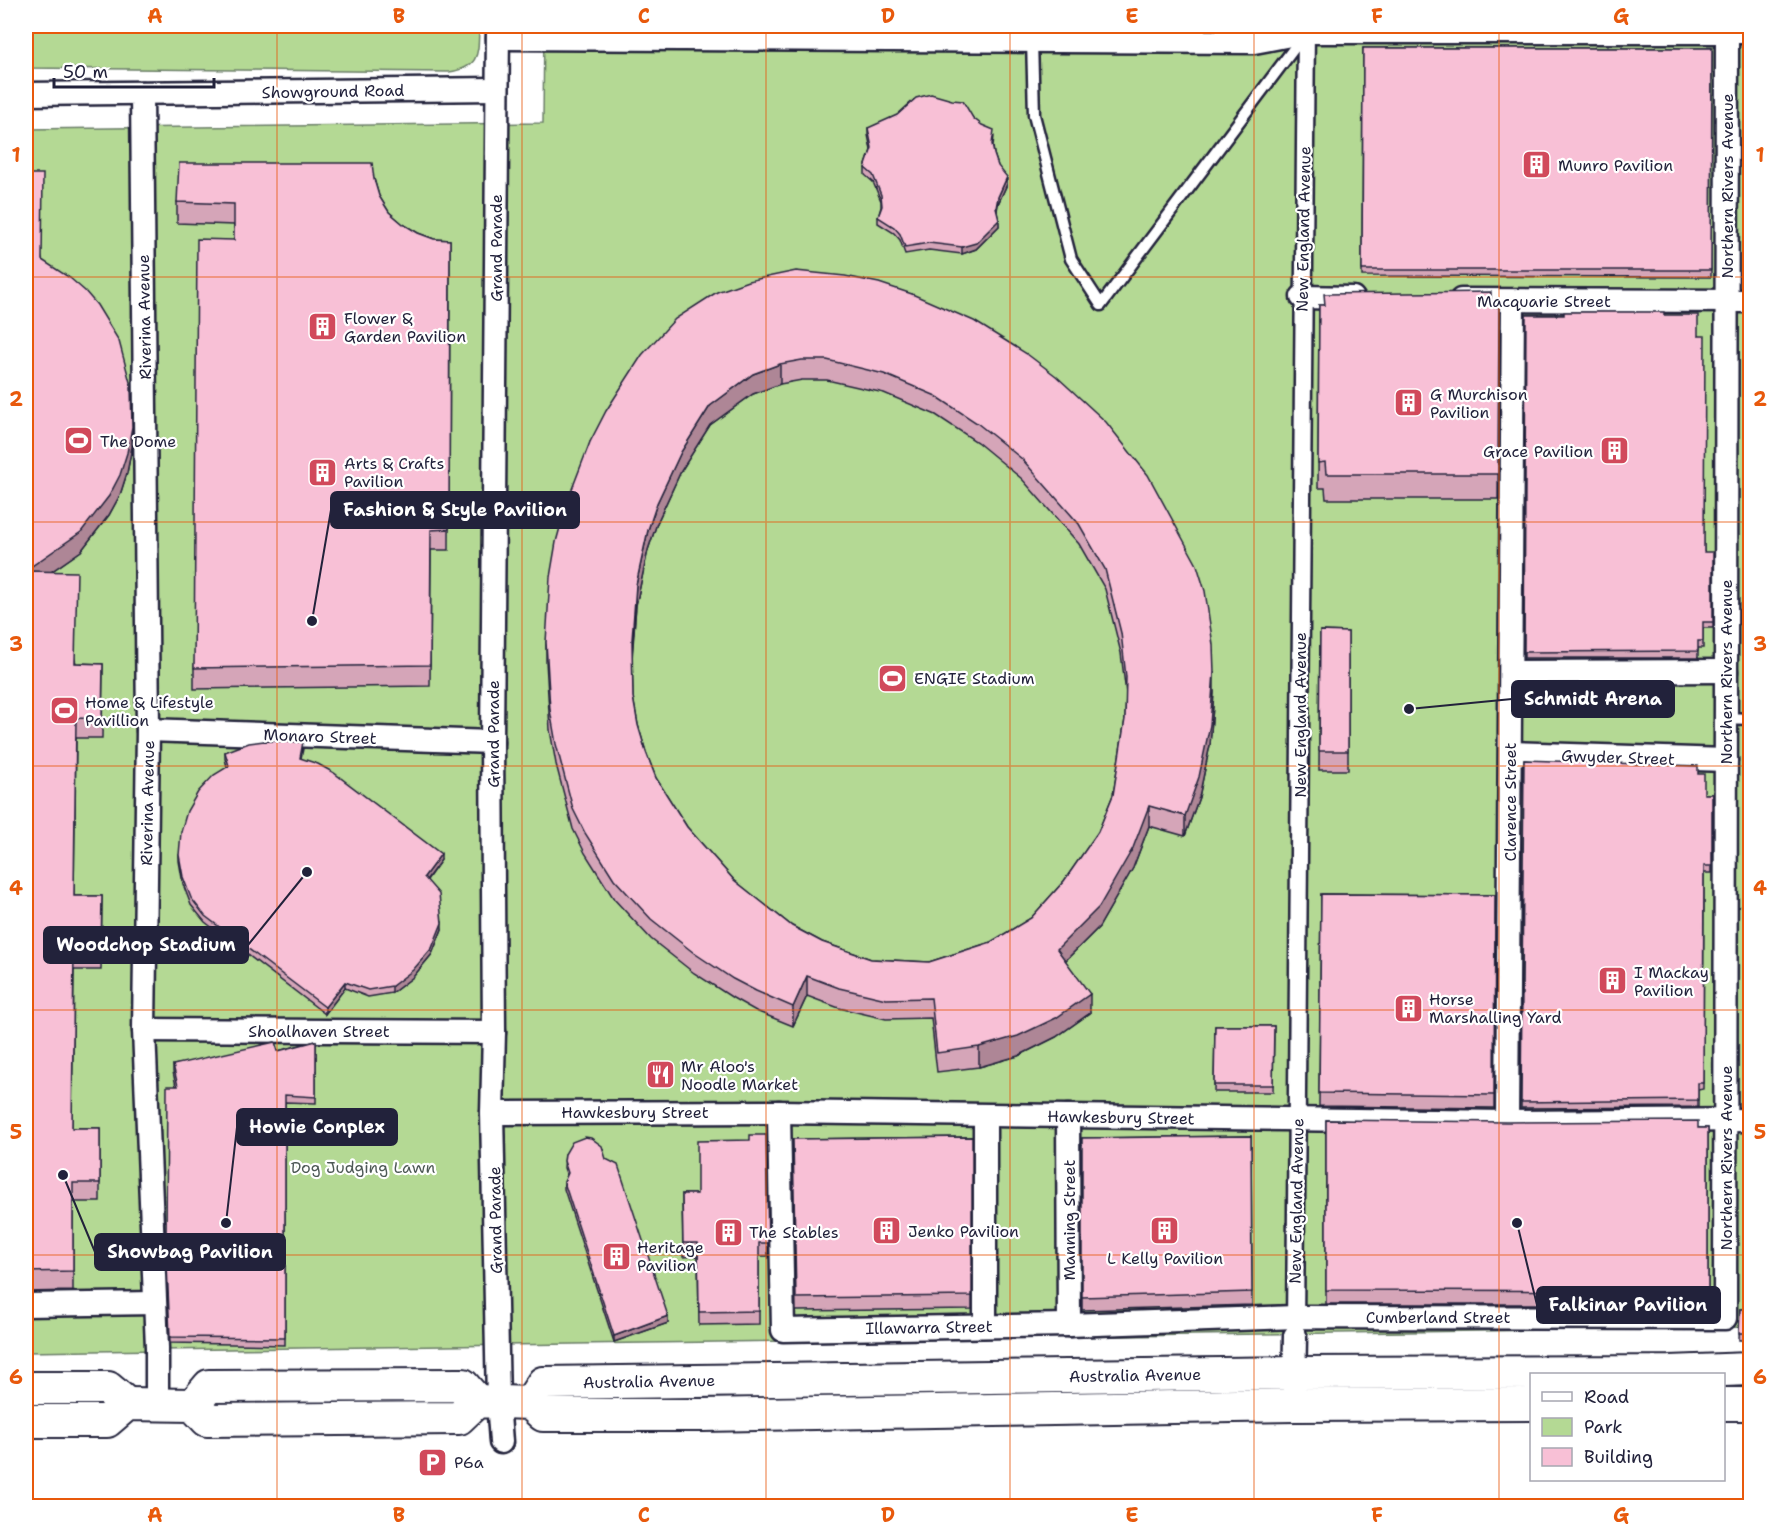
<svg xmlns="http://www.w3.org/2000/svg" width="1776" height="1532" viewBox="0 0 1776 1532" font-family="'Shantell Sans',sans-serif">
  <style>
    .green { fill: #b4d994; stroke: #6b7e68; stroke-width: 1.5 }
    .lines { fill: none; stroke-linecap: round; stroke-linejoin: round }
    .service-casing { stroke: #22223b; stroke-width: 15 }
    .pedestrian-casing { stroke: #22223b; stroke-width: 21 }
    .minor-casing { stroke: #22223b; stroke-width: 27 }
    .secondary-casing { stroke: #22223b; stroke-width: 36 }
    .service { stroke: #fff; stroke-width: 10 }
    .pedestrian { stroke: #fff; stroke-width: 16 }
    .minor { stroke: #fff; stroke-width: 22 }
    .secondary { stroke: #fff; stroke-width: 32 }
    .wall { fill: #d5a5b8; stroke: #22223b; stroke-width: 1.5; fill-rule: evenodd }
    .shaded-wall { fill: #ae8696; stroke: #22223b; stroke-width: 1.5 }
    .building { fill: #f8c0d6; stroke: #22223b; stroke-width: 1.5; fill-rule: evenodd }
    .grid { fill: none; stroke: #e8590c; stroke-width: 1.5; stroke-opacity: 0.55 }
    .labels { text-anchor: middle; stroke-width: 4.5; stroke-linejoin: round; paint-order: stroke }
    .street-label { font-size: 16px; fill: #22223b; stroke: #fff }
    .poi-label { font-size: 16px; fill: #22223b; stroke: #fff; text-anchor: start }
    .park-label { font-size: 16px; fill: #4e5956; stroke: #fff }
    .leader { fill: none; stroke: #22223b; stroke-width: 2 }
    .callout-dot { fill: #22223b; stroke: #fff; stroke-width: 2 }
    .callout { fill: #22223b; stroke: #22223b; stroke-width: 2 }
    .callout-label { font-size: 18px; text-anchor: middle; font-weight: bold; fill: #fff }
    .neatline { fill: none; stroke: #e8590c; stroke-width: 2 }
    .grid-label { font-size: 20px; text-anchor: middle; font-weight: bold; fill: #e8590c }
  </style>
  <rect width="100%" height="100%" fill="#fff"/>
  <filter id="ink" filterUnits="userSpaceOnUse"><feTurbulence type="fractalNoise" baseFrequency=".0167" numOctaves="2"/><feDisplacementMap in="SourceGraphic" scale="12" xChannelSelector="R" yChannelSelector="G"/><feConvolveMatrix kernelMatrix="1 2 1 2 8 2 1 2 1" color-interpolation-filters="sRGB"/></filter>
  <g filter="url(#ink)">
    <g class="green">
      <path d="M 26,26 L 479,26 C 478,53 481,67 449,72 L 26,68 Z"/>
      <polygon points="544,26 1750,26 1750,1327 26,1352 26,129 543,123"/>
    </g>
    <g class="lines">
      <defs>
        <g id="service">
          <polyline points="1032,40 1034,115 1071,259 1101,305 1304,35"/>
          <polyline points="1726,718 1750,719"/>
        </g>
        <polyline id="pedestrian" points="1295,1327 1306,26"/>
        <g id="minor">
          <polyline points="498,26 492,742 494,1032 492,1113 498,1401 501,1442"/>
          <polyline points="498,38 1254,42 1306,32 1750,32"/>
          <polyline points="142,93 148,730 144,1030 157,1348 157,1404"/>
          <polyline points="26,94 497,89"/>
          <polyline points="1302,297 1353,298"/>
          <polyline points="1461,300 1750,301"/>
          <polyline points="1511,672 1726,671"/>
          <polyline points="148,730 492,742"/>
          <polyline points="1511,753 1726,760"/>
          <polyline points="144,1030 494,1032"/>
          <polyline points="779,1112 783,1330 1069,1325 1295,1317 1725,1318 1727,26"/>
          <polyline points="492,1113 779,1112 1507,1122 1750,1120"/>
          <polyline points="985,1116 985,1326"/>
          <polyline points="1068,1116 1069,1325"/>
          <polyline points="1507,1122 1513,302"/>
          <polyline points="26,1305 155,1303"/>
          <polyline points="1294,1389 1295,1336"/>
        </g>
        <g id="secondary">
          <polyline points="26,1388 108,1388 127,1404"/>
          <polyline points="530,1403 543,1383 1294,1373 1670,1372 1750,1369"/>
          <polyline points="1724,1404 1750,1404"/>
          <polyline points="193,1405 209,1386 463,1385 477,1401"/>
          <polyline points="26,1421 107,1421 127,1404 193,1405 207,1420 459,1418 477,1401 530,1403 543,1415 703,1415 1295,1405 1532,1404"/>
        </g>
      </defs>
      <use href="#service" class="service-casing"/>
      <use href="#pedestrian" class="pedestrian-casing"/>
      <use href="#minor" class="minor-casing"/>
      <use href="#secondary" class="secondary-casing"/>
      <use href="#service" class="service"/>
      <use href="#pedestrian" class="pedestrian"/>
      <use href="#minor" class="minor"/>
      <use href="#secondary" class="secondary"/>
    </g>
    <g class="wall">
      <polygon points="1363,48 1712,48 1711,277 1362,276"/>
      <polygon points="973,118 994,136 993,146 994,154 998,166 1007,184 998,204 997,211 999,226 976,249 962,254 929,250 905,254 900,240 894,233 878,223 878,217 881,207 881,201 873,182 865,175 865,168 871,150 868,135 868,128"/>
      <polygon points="26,174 42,260 132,447 127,473 120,495 109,515 81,551 51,572 76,663 103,664 102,738 76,738 74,896 102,896 101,970 74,970 72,1128 100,1128 100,1202 73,1202 73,1291 26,1292"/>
      <polygon points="374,179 379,196 389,212 403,224 418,233 434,239 450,240 449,550 431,550 430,686 194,689 194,668 234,240 234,225 177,223 177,202"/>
      <path d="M 912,294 L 1214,692 L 1210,745 L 1199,797 L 1185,836 L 1149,826 L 1133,868 L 1099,927 L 1065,961 L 1090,1013 L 1056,1037 L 1018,1056 L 979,1067 L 937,1072 L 931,1018 L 886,1019 L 839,1008 L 807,996 L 793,1026 L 756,1011 L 733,998 L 694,973 L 651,939 L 614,899 L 585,853 L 573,829 L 556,764 L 550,730 L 546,661 L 546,642 L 590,442 ZM 802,380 L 827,380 L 884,393 L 936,415 L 977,442 L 1022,479 L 1079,544 L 1105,589 L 1121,653 L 1126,694 L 1125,719 L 1113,795 L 1098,832 L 1064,881 L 1031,918 L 991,942 L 929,962 L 871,959 L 822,942 L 792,926 L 734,880 L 687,827 L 656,778 L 646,752 L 638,725 L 633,697 L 632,655 L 636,605 L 648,550 L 657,523 L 681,471 L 710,425 L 753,394 L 780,384 Z"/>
      <polygon points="1319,305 1499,307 1498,499 1326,499 1325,488 1318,488"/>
      <polygon points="1526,315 1664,315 1698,336 1704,552 1713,559 1713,628 1703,628 1703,648 1698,648 1698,658 1524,658"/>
      <polygon points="1320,631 1348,632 1348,770 1319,770"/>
      <polygon points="303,749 301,758 441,860 427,880 442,929 432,954 413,977 392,993 368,997 345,988 325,1014 205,922 191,905 183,884 179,861 179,855 227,767 225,759 225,752"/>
      <polygon points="1524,760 1698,774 1704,794 1712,794 1712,873 1704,873 1703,1089 1698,1090 1698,1107 1521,1108"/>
      <polygon points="1321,894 1495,895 1494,1108 1319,1106"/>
      <polygon points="1215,1026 1274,1026 1273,1092 1214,1092"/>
      <polygon points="316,1041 316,1103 285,1102 285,1345 170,1343 166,1246 176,1086 173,1072 173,1065 278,1051"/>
      <polygon points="1326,1120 1708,1128 1708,1304 1326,1304"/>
      <polygon points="766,1135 768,1256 759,1256 759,1324 699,1325 698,1256 683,1257 682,1194 697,1194 750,1140"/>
      <polygon points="1251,1136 1252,1305 1082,1310 1082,1138"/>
      <polygon points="972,1137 972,1309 796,1311 793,1139"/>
      <polygon points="565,1154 606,1159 668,1323 614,1342 564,1189 564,1182 567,1176 564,1168"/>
      <polygon points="1740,1309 1750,1309 1750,1340 1739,1340"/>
    </g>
    <g class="shaded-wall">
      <polygon points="1007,177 1007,184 998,204 996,215 998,197"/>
      <polygon points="999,220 999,226 976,249 962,254 962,247"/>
      <polygon points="780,364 780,384 753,394 710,425 681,471 657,523 648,550 636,605 632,660 632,640 636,585 648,530 657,503 681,452 710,406 753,374"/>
      <polygon points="132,427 132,447 127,473 120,495 109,515 81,551 26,589 26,570"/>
      <polygon points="1214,672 1214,692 1210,745 1199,797 1185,836 1185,816"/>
      <polygon points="1149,806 1149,826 1133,868 1099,927 1057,969 1057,949"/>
      <polygon points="441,854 441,860 424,883 424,877"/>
      <polygon points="442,923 442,929 432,954 413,977 392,993 392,986"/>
      <polygon points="807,976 807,996 793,1026 793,1007"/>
      <polygon points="345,982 345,988 325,1014 325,1007"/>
      <polygon points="1090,994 1090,1013 1056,1037 1018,1056 979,1067 979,1047"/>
      <polygon points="668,1316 668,1323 614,1342 614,1336"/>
    </g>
    <g class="building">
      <polygon points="1363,48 1712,48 1711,270 1362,270"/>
      <polygon points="931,94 952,100 963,101 973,118 982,125 994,130 992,144 994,154 998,166 1007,177 998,197 996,208 999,220 976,243 962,247 929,243 905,247 900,234 894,227 878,217 882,206 881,195 873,175 865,168 872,148 868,128 897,115 916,98"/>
      <polygon points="179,163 372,163 374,179 379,196 389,212 403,224 418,233 434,239 450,240 449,529 431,530 430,665 194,668 197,239 234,240 234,204 177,202"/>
      <polygon points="26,174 43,174 42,260 70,278 85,291 97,305 119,341 131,386 132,427 127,453 120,475 109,496 81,532 26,570"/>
      <path d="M 796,271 L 845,276 L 879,283 L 912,294 L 974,321 L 1027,354 L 1056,376 L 1106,422 L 1148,475 L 1197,565 L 1205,591 L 1213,645 L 1214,672 L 1210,725 L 1199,777 L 1185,816 L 1149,806 L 1133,848 L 1099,907 L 1057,949 L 1090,994 L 1056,1018 L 1018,1036 L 979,1047 L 937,1053 L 931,998 L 886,999 L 839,988 L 807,976 L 793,1007 L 756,991 L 733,979 L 694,953 L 651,919 L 614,879 L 585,833 L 573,809 L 556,744 L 550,710 L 546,642 L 550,577 L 556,542 L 567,502 L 590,442 L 606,411 L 642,355 L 675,319 L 717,292 L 748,281 ZM 802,360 L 827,360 L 884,374 L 936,396 L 977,423 L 1022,459 L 1079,524 L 1105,569 L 1121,633 L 1126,677 L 1125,719 L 1113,795 L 1098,832 L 1064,881 L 1031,918 L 991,942 L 929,962 L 871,959 L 822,942 L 792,926 L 734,880 L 687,827 L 656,778 L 646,752 L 638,725 L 633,697 L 632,640 L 636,585 L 648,530 L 657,503 L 681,452 L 710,406 L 753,374 L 780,364 Z"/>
      <polygon points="1491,292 1491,306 1499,307 1498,474 1326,474 1325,462 1318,463 1319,305 1325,305 1324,294"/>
      <polygon points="1564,312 1664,312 1664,315 1698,315 1698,336 1705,336 1704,552 1713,552 1713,622 1703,622 1703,641 1698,641 1698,651 1524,652 1526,315 1564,315"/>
      <polygon points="26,571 77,572 75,663 103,664 102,719 76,718 74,896 102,896 101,951 74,951 72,1128 100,1128 100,1183 73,1183 73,1271 26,1272"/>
      <polygon points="1320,631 1348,632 1348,751 1319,751"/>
      <polygon points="264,741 303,742 300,758 318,764 334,773 441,854 424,877 439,894 442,923 432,948 413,970 392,986 368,990 345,982 325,1007 205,916 191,898 183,877 179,855 181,832 187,811 198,792 214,775 229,766 225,752 249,743"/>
      <polygon points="1524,760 1698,766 1698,774 1704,774 1704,794 1712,794 1712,866 1704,866 1703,1083 1698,1083 1698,1100 1521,1102"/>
      <polygon points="1321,894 1495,895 1494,1095 1319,1093"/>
      <polygon points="1215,1026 1274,1026 1273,1085 1214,1085"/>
      <polygon points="316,1041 316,1097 285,1095 285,1338 170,1337 166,1240 167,1086 178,1086 173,1065 275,1042 278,1051"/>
      <polygon points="1326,1120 1507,1122 1698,1121 1698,1128 1708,1128 1708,1291 1326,1290"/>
      <polygon points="750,1135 766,1135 768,1243 759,1243 759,1311 699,1312 698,1243 683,1243 682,1194 697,1194 697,1141 750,1140"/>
      <polygon points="1251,1136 1252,1292 1082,1297 1082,1138"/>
      <polygon points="585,1137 591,1138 602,1146 606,1159 618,1165 668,1316 614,1336 564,1182 568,1173 564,1161 565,1154 572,1142"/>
      <polygon points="972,1137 972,1296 796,1298 793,1139"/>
      <polygon points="1740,1309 1750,1309 1750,1333 1739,1333"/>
    </g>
  </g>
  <path class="grid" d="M 277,26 L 277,1506M 522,26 L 522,1506M 766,26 L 766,1506M 1010,26 L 1010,1506M 1254,26 L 1254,1506M 1499,26 L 1499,1506M 26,277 L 1750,277M 26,522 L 1750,522M 26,766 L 1750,766M 26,1010 L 1750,1010M 26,1255 L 1750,1255"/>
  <defs>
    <symbol id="building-square" viewBox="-11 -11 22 22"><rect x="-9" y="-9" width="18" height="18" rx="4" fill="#d1495b" stroke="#fff"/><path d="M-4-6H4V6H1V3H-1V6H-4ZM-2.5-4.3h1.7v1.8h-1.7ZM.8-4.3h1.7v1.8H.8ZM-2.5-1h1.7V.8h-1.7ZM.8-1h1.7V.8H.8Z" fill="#fff"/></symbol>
    <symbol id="stadium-square" viewBox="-11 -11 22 22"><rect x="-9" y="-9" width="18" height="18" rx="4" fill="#d1495b" stroke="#fff"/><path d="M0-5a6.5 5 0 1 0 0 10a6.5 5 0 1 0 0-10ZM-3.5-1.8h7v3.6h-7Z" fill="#fff"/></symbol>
    <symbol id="restaurant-square" viewBox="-11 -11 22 22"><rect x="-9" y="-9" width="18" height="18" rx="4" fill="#d1495b" stroke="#fff"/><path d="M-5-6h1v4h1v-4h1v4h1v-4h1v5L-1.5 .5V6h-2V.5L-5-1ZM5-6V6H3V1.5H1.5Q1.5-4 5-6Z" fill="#fff"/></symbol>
    <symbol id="parking-square" viewBox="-11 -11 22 22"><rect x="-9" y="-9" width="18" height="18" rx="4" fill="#d1495b" stroke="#fff"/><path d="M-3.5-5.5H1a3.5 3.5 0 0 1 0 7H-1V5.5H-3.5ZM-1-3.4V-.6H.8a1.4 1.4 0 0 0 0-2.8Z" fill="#fff"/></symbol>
  </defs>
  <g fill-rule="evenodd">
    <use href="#building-square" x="1520" y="148" width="33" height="33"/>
    <use href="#building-square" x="306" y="310" width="33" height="33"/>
    <use href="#building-square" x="1392" y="386" width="33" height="33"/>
    <use href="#stadium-square" x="62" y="424" width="33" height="33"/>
    <use href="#building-square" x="1598" y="434" width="33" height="33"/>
    <use href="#building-square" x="306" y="456" width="33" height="33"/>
    <use href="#stadium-square" x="876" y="662" width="33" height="33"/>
    <use href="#stadium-square" x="48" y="694" width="33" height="33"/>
    <use href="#building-square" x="1596" y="964" width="33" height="33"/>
    <use href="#building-square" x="1392" y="992" width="33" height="33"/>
    <use href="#restaurant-square" x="644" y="1058" width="33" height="33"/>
    <use href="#building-square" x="1148" y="1214" width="33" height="33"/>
    <use href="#building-square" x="870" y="1214" width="33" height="33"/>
    <use href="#building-square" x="712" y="1216" width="33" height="33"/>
    <use href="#building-square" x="600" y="1240" width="33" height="33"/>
    <use href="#parking-square" x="416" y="1446" width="33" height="33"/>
  </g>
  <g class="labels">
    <g class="street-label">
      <text transform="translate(333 91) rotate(-1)" y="6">Showground Road</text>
      <text transform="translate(1727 186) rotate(-90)" y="6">Northern Rivers Avenue</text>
      <text transform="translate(1303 229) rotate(-89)" y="6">New England Avenue</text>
      <text transform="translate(496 248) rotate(-90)" y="6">Grand Parade</text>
      <text x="1544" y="307">Macquarie Street</text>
      <text transform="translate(144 317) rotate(-91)" y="6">Riverina Avenue</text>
      <text transform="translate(1726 672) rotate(-90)" y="6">Northern Rivers Avenue</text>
      <text transform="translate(1300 715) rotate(-90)" y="6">New England Avenue</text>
      <text transform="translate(493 734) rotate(-90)" y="6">Grand Parade</text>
      <text transform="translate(320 736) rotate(2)" y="6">Monaro Street</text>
      <text transform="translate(1618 757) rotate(2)" y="6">Gwyder Street</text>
      <text transform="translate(1510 802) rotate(-90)" y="6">Clarence Street</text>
      <text transform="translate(147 803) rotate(-89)" y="6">Riverina Avenue</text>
      <text x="319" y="1037">Shoalhaven Street</text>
      <text x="635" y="1118">Hawkesbury Street</text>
      <text transform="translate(1121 1117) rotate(1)" y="6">Hawkesbury Street</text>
      <text transform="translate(1726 1158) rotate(-90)" y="6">Northern Rivers Avenue</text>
      <text transform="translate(1296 1201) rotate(-89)" y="6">New England Avenue</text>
      <text transform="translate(495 1220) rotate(-91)" y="6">Grand Parade</text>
      <text transform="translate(1069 1220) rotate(-90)" y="6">Manning Street</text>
      <text x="1438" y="1323">Cumberland Street</text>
      <text transform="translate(929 1327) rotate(-1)" y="6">Illawarra Street</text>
      <text transform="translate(1135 1375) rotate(-1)" y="6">Australia Avenue</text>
      <text transform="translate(649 1381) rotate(-1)" y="6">Australia Avenue</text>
    </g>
    <g class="poi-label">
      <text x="1558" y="171">Munro Pavilion</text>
      <text x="344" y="324">Flower &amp;<tspan x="344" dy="18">Garden Pavilion</tspan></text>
      <text x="1430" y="400">G Murchison<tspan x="1430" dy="18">Pavilion</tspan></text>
      <text x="100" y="447">The Dome</text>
      <text x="1593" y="457" text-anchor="end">Grace Pavilion</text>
      <text x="344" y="469">Arts &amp; Crafts<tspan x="344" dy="18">Pavilion</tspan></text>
      <text x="914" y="684">ENGIE Stadium</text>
      <text x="85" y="708">Home &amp; Lifestyle<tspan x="85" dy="18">Pavillion</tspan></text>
      <text x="1634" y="978">I Mackay<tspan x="1634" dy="18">Pavilion</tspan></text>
      <text x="1429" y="1005">Horse<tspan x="1429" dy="18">Marshalling Yard</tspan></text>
      <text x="681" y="1072">Mr Aloo's<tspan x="681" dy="18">Noodle Market</tspan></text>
      <text x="908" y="1237">Jenko Pavilion</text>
      <text x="749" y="1238">The Stables</text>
      <text x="637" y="1253">Heritage<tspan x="637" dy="18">Pavilion</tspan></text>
      <text x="1165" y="1264" text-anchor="middle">L Kelly Pavilion</text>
      <text x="454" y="1468">P6a</text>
    </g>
    <g class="park-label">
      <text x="363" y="1173">Dog Judging Lawn</text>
    </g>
  </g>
  <path class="leader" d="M312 621L331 510M1409 709L1512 699M307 872L248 945M226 1223L237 1127M63 1175L95 1252M1517 1223L1537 1305"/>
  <g class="callout-dot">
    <circle cx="312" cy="621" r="6"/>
    <circle cx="1409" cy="709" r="6"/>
    <circle cx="307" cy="872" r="6"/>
    <circle cx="226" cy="1223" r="6"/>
    <circle cx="63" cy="1175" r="6"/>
    <circle cx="1517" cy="1223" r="6"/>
  </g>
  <g class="callout">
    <rect x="331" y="492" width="248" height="36" rx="6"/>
    <rect x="1512" y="681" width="162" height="36" rx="6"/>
    <rect x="44" y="927" width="204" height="36" rx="6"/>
    <rect x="237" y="1109" width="160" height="36" rx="6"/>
    <rect x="95" y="1234" width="190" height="36" rx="6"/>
    <rect x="1537" y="1287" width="183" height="36" rx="6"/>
  </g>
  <g class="callout-label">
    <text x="455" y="516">Fashion &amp; Style Pavilion</text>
    <text x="1593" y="705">Schmidt Arena</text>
    <text x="146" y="951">Woodchop Stadium</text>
    <text x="317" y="1133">Howie Conplex</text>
    <text x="190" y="1258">Showbag Pavilion</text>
    <text x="1628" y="1311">Falkinar Pavilion</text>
  </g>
  <rect width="1776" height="1532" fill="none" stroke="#fff" stroke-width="66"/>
  <rect x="1530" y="1373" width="195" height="108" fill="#ffffff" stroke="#a7a7b1" stroke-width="1.5"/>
  <rect x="1542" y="1392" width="30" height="9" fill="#ffffff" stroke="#a7a7b1" stroke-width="1.5"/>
  <text x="1584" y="1403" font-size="18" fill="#22223b">Road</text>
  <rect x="1542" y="1418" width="30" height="18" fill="#b4d994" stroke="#a7a7b1" stroke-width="1.5"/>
  <text x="1584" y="1433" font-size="18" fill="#22223b">Park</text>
  <rect x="1542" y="1448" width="30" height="18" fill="#f8c0d6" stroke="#a7a7b1" stroke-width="1.5"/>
  <text x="1584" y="1463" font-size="18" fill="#22223b">Building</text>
  <path d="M54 78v9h160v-9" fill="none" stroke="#22223b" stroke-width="3"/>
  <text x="63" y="78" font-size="18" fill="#22223b" stroke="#ffffff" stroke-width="4.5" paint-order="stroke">50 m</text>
  <rect x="33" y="33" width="1710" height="1466" class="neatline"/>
  <g class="grid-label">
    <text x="155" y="23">A</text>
    <text x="399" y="23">B</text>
    <text x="644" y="23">C</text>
    <text x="888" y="23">D</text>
    <text x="1132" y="23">E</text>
    <text x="1377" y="23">F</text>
    <text x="1621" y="23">G</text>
    <text x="16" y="162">1</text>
    <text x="1760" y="162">1</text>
    <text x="16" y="406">2</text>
    <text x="1760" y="406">2</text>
    <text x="16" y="651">3</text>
    <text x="1760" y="651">3</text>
    <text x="16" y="895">4</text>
    <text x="1760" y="895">4</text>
    <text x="16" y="1139">5</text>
    <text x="1760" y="1139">5</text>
    <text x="16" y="1384">6</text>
    <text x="1760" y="1384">6</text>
    <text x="155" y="1522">A</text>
    <text x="399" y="1522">B</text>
    <text x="644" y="1522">C</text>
    <text x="888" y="1522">D</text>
    <text x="1132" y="1522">E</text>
    <text x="1377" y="1522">F</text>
    <text x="1621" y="1522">G</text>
  </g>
</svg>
